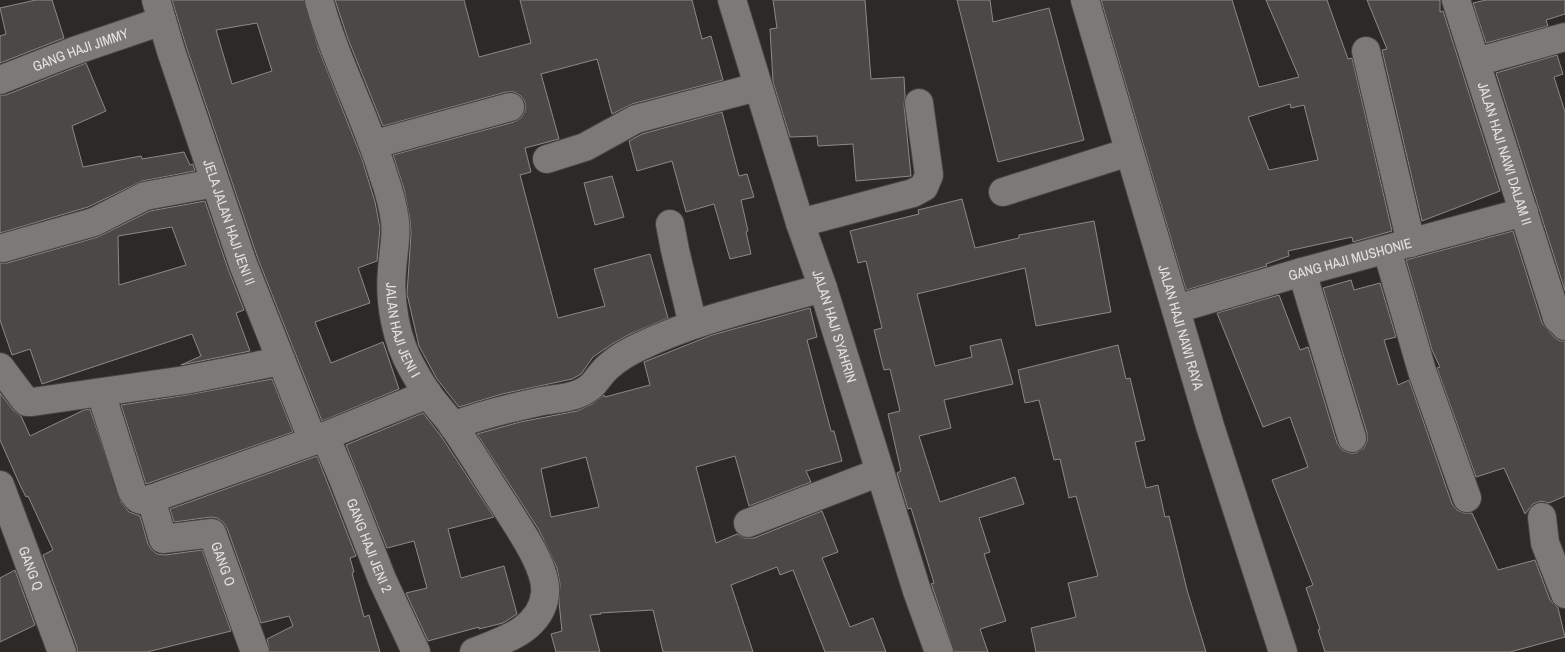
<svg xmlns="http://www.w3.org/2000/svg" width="1565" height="652" viewBox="0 0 1565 652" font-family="'Archivo Narrow',sans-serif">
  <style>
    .building { fill: #4b4846; stroke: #8c8986; fill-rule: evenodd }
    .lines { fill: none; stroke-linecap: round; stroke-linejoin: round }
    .minor-casing { stroke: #474442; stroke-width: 30 }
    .minor { stroke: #7d7977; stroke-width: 28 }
    .labels { text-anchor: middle; stroke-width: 5; stroke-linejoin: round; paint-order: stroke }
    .street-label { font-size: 14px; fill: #e4e2e1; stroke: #141211 }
  </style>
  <rect width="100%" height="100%" fill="#2c2927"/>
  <g class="building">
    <polygon points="36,0 52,0 64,38 0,63 0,36 6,34 0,8"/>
    <path d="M 172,0 L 304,0 L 319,50 L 362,159 L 375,202 L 380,228 L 377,261 L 358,268 L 370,303 L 315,322 L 331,363 L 383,342 L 399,389 L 322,421 L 258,259 L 186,46 ZM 257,23 L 272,71 L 232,84 L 216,30 Z"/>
    <polygon points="335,0 464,0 479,57 531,43 520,0 692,0 702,39 711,36 723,80 632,104 612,114 597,59 541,74 559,139 525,148 531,172 520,175 558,318 605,306 594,269 650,254 668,318 630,334 612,344 593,357 581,374 572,379 502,394 459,407 437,379 419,346 407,294 411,234 410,219 404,189 393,155 514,122 521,118 525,111 525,102 521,96 514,92 506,92 383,126 348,39"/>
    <polygon points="773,0 865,0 871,79 904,77 905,96 904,105 911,176 856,181 853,144 818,146 817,136 790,137 773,82 770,29 777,28"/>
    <polygon points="957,0 990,0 993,22 1049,8 1084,140 998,162"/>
    <path d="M 1101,0 L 1232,0 L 1259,87 L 1299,77 L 1266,0 L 1327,0 L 1348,59 L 1352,58 L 1392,231 L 1353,242 L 1352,237 L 1288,251 L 1289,256 L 1266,264 L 1267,266 L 1186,290 ZM 1290,104 L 1291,108 L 1304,105 L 1318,160 L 1269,170 L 1248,117 Z"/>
    <polygon points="1367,0 1440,0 1440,12 1443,11 1500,191 1422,221 1382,50 1387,49"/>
    <polygon points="1486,0 1565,0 1565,14 1546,20 1548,26 1486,43 1473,3"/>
    <polygon points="1557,55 1563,74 1554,77 1565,112 1565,291 1496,73"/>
    <polygon points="86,63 106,111 72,126 83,167 141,156 142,159 184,152 190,165 193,164 195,171 142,181 88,207 0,233 0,95 6,95"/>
    <polygon points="722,112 739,176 747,174 754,197 741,200 748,231 746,232 751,254 730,259 714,204 686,212 672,161 637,171 629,141 642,134"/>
    <polygon points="612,176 624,217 595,225 584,183"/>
    <polygon points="962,199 975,248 1019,238 1019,235 1094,221 1111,312 1036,326 1025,268 917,294 935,366 972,357 970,346 1001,339 1013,384 944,400 951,428 919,436 940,502 1015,477 1024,504 979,518 990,552 984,554 1006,621 980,629 988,652 954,652 932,586 931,584 934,583 911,508 908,509 897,473 901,471 888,414 900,411 890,369 884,370 874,330 882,328 866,261 858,263 850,231 919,214 918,210"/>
    <path d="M 205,201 L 228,269 L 244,310 L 236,313 L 250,351 L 181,365 L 201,356 L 192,334 L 42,384 L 30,349 L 12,355 L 0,320 L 0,263 L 7,263 L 98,237 L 150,211 ZM 172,227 L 186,265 L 119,285 L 118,236 Z"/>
    <polygon points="1513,231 1542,323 1554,337 1560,341 1565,341 1565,496 1549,503 1541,501 1533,504 1525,514 1504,468 1476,477 1437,368 1440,367 1432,350 1406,260"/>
    <polygon points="1351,280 1354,290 1380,283 1396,337 1384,340 1398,385 1409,380 1452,504 1457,510 1464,513 1472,513 1498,570 1535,560 1550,600 1558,608 1565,637 1510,652 1325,652 1318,630 1320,629 1306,588 1313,585 1272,480 1308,467 1290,417 1263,427 1217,313 1279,295 1300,350 1308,347 1337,443 1342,450 1349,453 1356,453 1364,448 1367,441 1367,433 1323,288"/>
    <path d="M 810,308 L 817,337 L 807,340 L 831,431 L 834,431 L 842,461 L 806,471 L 811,482 L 749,506 L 735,456 L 696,467 L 716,543 L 737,534 L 745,538 L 754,538 L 822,511 L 838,552 L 822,558 L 850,627 L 873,618 L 886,652 L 825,652 L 793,570 L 780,575 L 777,567 L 731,585 L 753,652 L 663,652 L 653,610 L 600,613 L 601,614 L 590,615 L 600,652 L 556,652 L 551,634 L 562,631 L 559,602 L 560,584 L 557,568 L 539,530 L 477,434 L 520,422 L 577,411 L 592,404 L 604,395 L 605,397 L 650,385 L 644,362 L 712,335 ZM 586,457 L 599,507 L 551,517 L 541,469 Z"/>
    <polygon points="1118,345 1126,379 1130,378 1145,440 1135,442 1146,488 1158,485 1165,517 1169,516 1187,590 1206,652 1036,652 1031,628 1076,617 1068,583 1098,576 1076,496 1069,498 1060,459 1054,460 1039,400 1025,403 1018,370"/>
    <polygon points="272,379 293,432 146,484 121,405 187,395"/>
    <polygon points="0,393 13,410 21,416 30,436 84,410 90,409 121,502 129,512 140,516 148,544 151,549 157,554 165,555 202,550 231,631 147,652 77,652 77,647 43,555 53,550 28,496 26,497 20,485 0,440"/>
    <polygon points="423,413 441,436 494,517 448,529 461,578 504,566 517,614 503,623 479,629 479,627 428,641 406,593 427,588 414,541 387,548 346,445"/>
    <polygon points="317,456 356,556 350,558 354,572 352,573 364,617 369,615 380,652 270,652 267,639 293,626 289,616 261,623 227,528 223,522 217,518 211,517 174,522 170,509"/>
    <polygon points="15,570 35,625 0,642 0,578"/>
  </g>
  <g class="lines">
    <defs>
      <g id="minor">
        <path id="s1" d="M 156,0 L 171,51 L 243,264 L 313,441"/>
        <path id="s2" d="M 319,0 C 335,61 366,116 384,177 C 389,191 393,206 395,221 C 397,237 393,253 392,270 C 389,302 396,340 412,368 C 417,377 422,386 428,394 C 436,406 446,415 454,427 C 472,453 489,482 507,509 C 520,530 548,569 545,594 C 541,630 502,641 474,652"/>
        <path id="s3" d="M 732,0 L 800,223 L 823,288 L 917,591 L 939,652"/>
        <path id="s4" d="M 1085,0 L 1210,426 L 1283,652"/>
        <path id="s5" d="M 1456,0 L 1554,308 L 1557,318 L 1565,326"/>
        <polyline points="1366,51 1411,243"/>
        <polyline points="1476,62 1565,37"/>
        <path id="s6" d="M 0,80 L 74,51 L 162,21"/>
        <polyline points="375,144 510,107"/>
        <polyline points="547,159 585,147 636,119 757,87"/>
        <polyline points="1003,192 1129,152"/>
        <polyline points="800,223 913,193 924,187 929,175 919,103"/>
        <polyline points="670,224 675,250 693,325"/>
        <polyline points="3,248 94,222 145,196 215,183"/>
        <polyline points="1387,250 1422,371 1467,498"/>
        <polyline points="1302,272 1352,438"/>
        <path id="s7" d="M 1176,309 L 1302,272 L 1524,212"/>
        <polyline points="0,367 24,399 27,402 32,402 185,380 281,361"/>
        <path d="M 101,393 L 132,491 C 137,500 141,502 151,499 L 313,441 L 428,394"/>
        <path d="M 453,426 C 480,415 510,408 538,402 C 551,399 565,399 578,394 C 596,387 596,377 609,366 C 618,358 630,351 641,346 C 698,319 762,305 823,288"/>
        <path id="s8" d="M 325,436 L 342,476 L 382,579 L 416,652"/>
        <path id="s9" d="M 0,485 L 62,652"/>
        <path id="s10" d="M 151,499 L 163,539 L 212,533 L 255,652"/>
        <polyline points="1542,517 1545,543 1565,594"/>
        <polyline points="748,523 880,472"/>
      </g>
    </defs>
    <use href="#minor" class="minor-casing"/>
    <use href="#minor" class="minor"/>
  </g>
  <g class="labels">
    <g class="street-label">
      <text dy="5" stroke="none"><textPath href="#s6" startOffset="86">GANG HAJI JIMMY</textPath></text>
      <text dy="5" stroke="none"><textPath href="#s5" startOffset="161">JALAN HAJI NAWI DALAM II</textPath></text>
      <text dy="5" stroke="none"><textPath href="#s1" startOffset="234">JELA JALAN HAJI JENI II</textPath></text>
      <text dy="5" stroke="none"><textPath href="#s7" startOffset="181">GANG HAJI MUSHONIE</textPath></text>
      <text dy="5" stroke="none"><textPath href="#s3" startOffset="342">JALAN HAJI SYAHRIN</textPath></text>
      <text dy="5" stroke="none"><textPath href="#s4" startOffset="341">JALAN HAJI NAWI RAYA</textPath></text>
      <text dy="5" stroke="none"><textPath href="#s2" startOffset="345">JALAN HAJI JENI I</textPath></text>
      <text dy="5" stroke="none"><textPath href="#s8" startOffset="118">GANG HAJI JENI 2</textPath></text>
      <text dy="5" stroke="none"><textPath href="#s10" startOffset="124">GANG O</textPath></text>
      <text dy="5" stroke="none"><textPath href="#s9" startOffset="89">GANG Q</textPath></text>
    </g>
  </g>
</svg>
